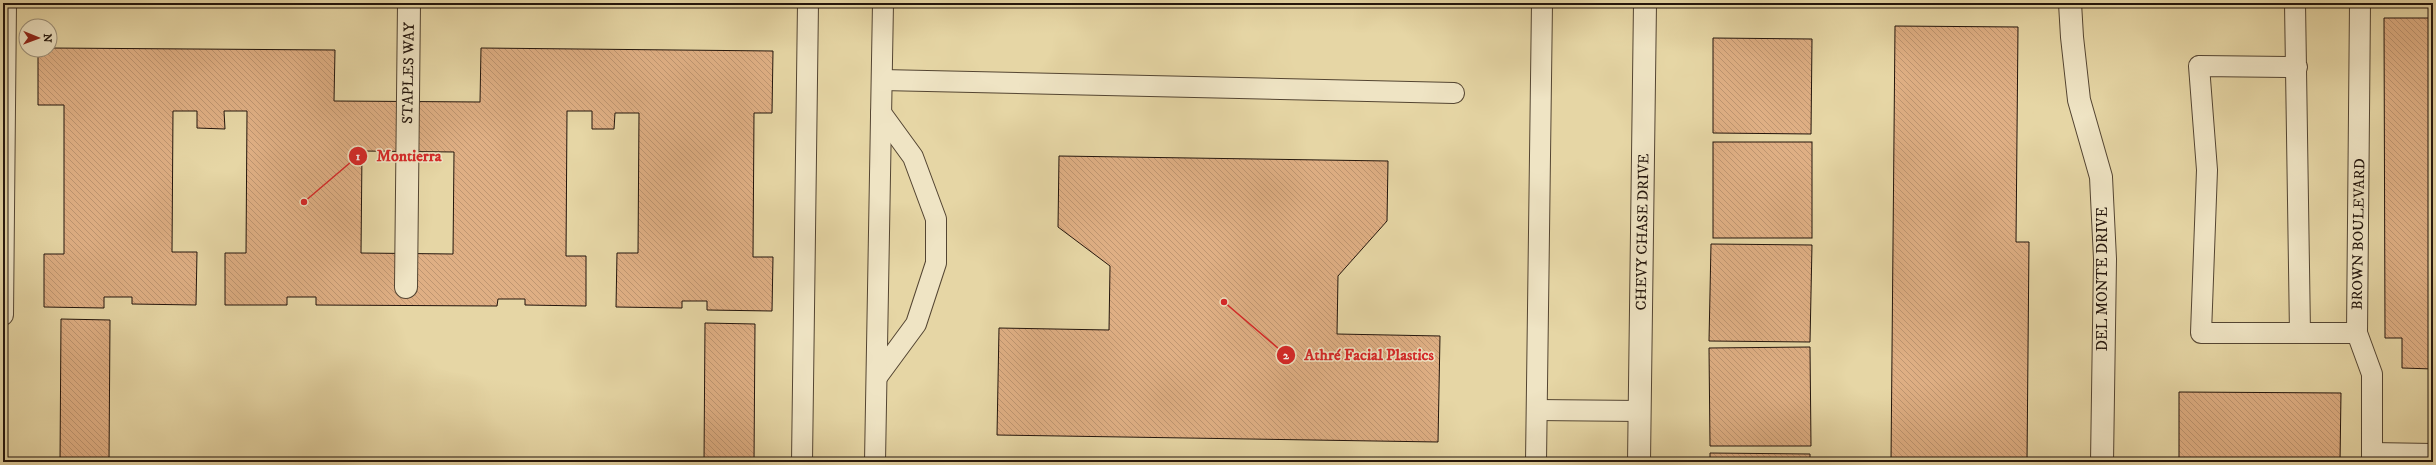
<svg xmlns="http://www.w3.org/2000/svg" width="2436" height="465" viewBox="0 0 2436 465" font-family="'IM FELL DW Pica',serif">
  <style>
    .building { fill: url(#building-back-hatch); stroke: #23150c; fill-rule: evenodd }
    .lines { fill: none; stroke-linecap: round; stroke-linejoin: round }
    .service-casing { stroke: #544532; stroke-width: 22 }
    .minor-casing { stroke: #544532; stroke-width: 24 }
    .tertiary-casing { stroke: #544532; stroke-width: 24 }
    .service { stroke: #efe4c4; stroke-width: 20 }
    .minor { stroke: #efe4c4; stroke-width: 22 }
    .tertiary { stroke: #efe4c4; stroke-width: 22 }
    .labels { text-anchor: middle; stroke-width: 3; stroke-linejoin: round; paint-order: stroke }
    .street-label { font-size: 15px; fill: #23150c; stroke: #efe4c4 }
    .leader { fill: none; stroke: #d62828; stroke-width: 1.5 }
    .callout-dot { fill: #d62828; stroke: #efe4c4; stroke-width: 1.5 }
    .mark-label { font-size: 12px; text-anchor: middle; font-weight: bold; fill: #fff }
    .callout-label { font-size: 16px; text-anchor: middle; font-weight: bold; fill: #d62828; stroke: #efe4c4; stroke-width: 3; stroke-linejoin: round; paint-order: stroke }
  </style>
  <defs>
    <pattern id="building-back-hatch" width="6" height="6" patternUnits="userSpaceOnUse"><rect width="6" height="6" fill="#dfaf84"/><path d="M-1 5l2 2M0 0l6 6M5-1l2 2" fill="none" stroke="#bf9671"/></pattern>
  </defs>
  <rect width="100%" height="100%" fill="#e6d6a5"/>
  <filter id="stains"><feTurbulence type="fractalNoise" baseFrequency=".005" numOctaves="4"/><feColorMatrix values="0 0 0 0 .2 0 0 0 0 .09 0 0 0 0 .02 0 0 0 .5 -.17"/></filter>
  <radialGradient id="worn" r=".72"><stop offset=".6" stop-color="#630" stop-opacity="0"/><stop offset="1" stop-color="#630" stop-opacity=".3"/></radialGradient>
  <g class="building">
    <polygon points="2384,18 2433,18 2433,369 2402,368 2402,338 2385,338"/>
    <polygon points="1895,26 2018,27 2016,242 2029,242 2027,462 1891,462"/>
    <polygon points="1713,38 1812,39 1811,134 1713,133"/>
    <path d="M 50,48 L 335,50 L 334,101 L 480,102 L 481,48 L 773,51 L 772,113 L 754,113 L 753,257 L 773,257 L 772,311 L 707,310 L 707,301 L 682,301 L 682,308 L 616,307 L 617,253 L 638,253 L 639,113 L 615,113 L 614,129 L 592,129 L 592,111 L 567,111 L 566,256 L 586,256 L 586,306 L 525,305 L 525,299 L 498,299 L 497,306 L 316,305 L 316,297 L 287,297 L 287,305 L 225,305 L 225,253 L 246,253 L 247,111 L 224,111 L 225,129 L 197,128 L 197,111 L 173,111 L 172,252 L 197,252 L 196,305 L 132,304 L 132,297 L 104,297 L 104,308 L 44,307 L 44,254 L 64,254 L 64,105 L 38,105 L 38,50 L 50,50 ZM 362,151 L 454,152 L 453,254 L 361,253 Z"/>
    <rect x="1713" y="142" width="99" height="96"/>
    <polygon points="1059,156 1388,161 1387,221 1338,276 1337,334 1440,336 1438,442 997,435 999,328 1109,330 1110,266 1058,227"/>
    <polygon points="1711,244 1812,245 1810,342 1709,341"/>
    <polygon points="61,319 110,320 109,462 60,462"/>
    <polygon points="705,323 755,324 754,462 704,462"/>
    <polygon points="1810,347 1811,446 1710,446 1709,348"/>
    <polygon points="2179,392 2341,393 2340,462 2179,462"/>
    <polygon points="1710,453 1810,454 1810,462 1710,462"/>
  </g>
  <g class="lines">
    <defs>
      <g id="service">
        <polyline points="2295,3 2300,333 2201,333 2207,170 2199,66 2297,67"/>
        <polyline points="2360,3 2357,333 2372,374 2372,462"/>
        <polyline points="882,80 1454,93"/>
        <polyline points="3,315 6,3"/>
        <polyline points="2300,333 2357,333"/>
        <polyline points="877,377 916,324 936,263 936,219 913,157 881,113"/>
        <polyline points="1537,410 1640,411"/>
        <polyline points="2372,453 2433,454"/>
        <polyline points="802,462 808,3"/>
        <polyline points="875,462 883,3"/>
        <polyline points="1536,462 1542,3"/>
      </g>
      <g id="minor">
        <polyline points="2070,3 2072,37 2079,100 2101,177 2105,259 2102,462"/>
        <polyline points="406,287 409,3"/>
      </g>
      <polyline id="tertiary" points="1639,462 1645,3"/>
    </defs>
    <use href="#service" class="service-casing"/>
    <use href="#minor" class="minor-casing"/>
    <use href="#tertiary" class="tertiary-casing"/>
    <use href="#service" class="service"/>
    <use href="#minor" class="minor"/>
    <use href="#tertiary" class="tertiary"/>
  </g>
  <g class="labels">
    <g class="street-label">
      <text transform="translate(408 73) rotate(-89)" y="5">STAPLES WAY</text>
      <text transform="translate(1642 232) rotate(-89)" y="5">CHEVY CHASE DRIVE</text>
      <text transform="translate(2358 234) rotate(-89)" y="5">BROWN BOULEVARD</text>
      <text transform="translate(2102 279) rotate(-90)" y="5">DEL MONTE DRIVE</text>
    </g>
  </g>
  <path class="leader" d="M304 202L358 156M1224 302L1286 355"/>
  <g class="callout-dot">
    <circle cx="304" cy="202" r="4"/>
    <circle cx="1224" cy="302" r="4"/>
    <circle cx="358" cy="156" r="10"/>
    <circle cx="1286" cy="355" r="10"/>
  </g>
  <g class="mark-label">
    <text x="358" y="160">1</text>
    <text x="1286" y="359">2</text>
  </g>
  <g class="callout-label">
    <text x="409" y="161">Montierra</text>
    <text x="1369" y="360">Athré Facial Plastics</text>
  </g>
  <rect width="2436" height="465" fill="none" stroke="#e6d6a5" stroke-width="16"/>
  <rect x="4" y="4" width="2428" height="457" fill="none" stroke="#23150c" stroke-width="2"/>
  <rect x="8" y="8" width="2420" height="449" fill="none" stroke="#23150c"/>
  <g transform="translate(38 38) rotate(91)"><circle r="19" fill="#efe4c4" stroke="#9d917a"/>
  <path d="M0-3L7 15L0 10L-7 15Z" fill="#8f2418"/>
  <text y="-6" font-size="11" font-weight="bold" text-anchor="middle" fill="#23150c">N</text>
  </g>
  <rect width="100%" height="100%" filter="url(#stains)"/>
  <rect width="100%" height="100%" fill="url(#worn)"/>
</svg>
